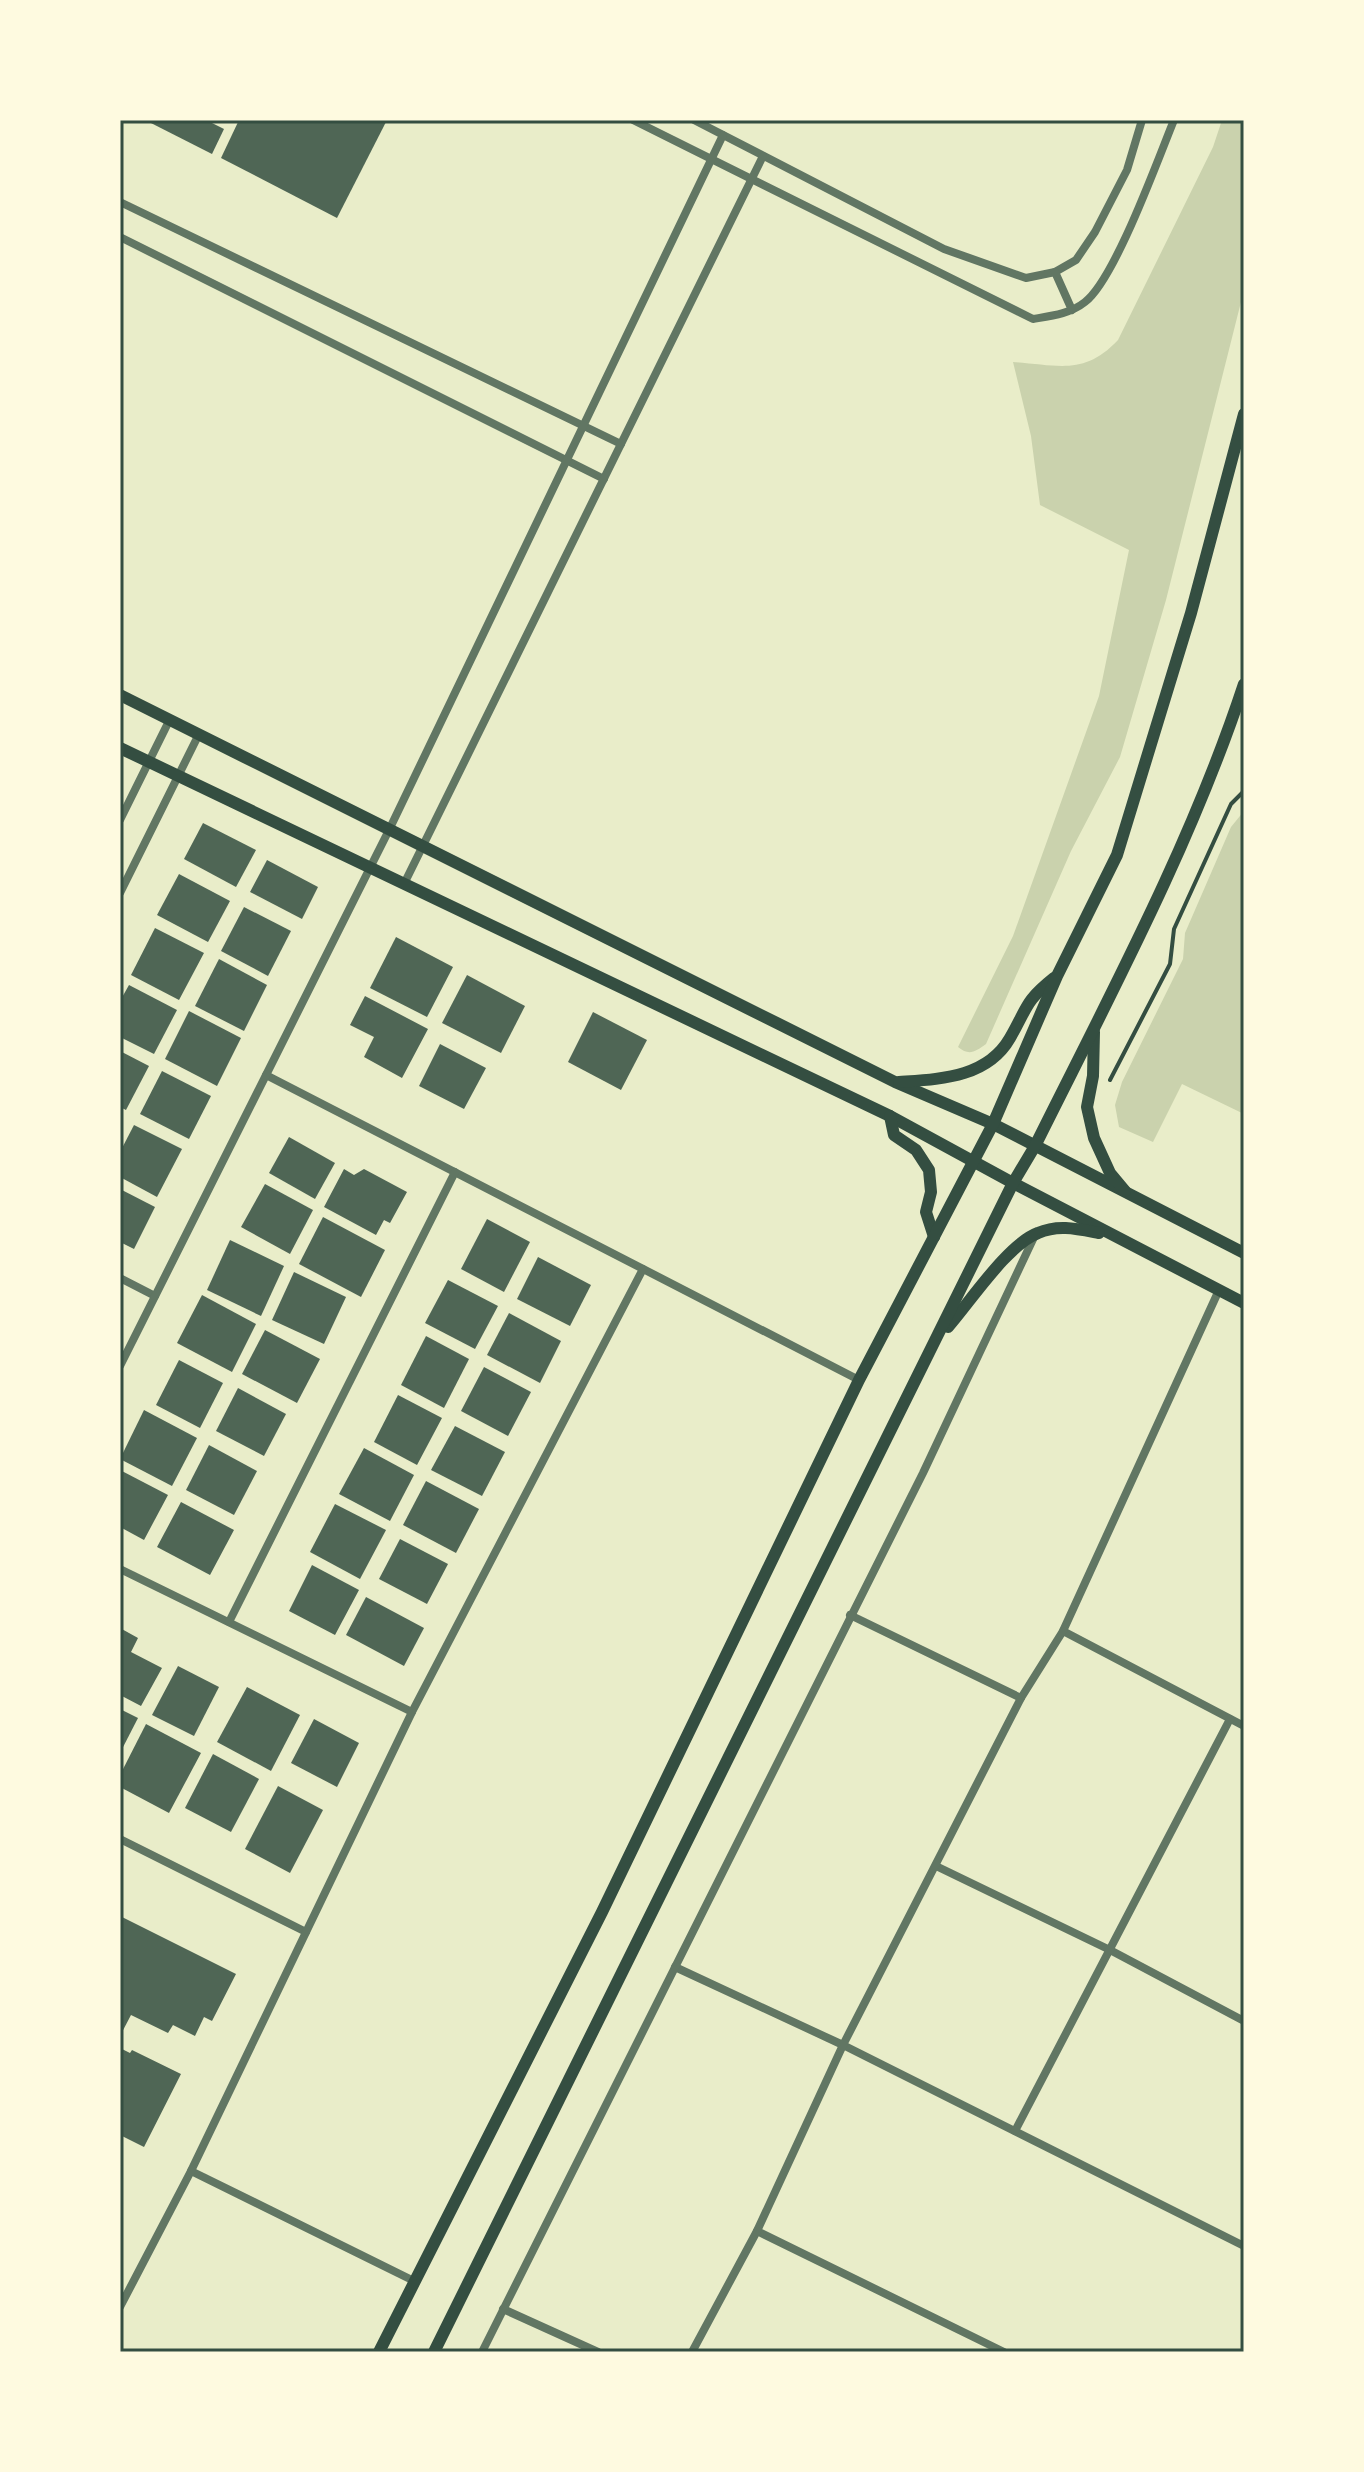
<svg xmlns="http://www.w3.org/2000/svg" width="1364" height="2472" viewBox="0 0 1364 2472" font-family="'PT Sans',sans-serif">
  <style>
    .green { fill: #cad2ad }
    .building { fill: #4f6655 }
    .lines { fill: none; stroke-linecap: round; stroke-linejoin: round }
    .path { stroke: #344e41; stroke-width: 4 }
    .minor { stroke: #617663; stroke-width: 8 }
    .secondary { stroke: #344e41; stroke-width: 12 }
    .neatline { fill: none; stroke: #344e41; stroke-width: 3 }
  </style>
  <rect width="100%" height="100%" fill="#e9edc9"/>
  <g class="green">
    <path d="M 1222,120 L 1244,120 L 1244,290 L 1166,600 L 1120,757 L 1071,851 L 986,1044 C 975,1052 969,1056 958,1047 L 1013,936 L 1099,696 L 1129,550 L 1040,505 L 1031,436 L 1013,362 C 1059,365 1084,376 1118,340 L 1213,147 Z"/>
    <polygon points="1244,811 1244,1114 1182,1084 1153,1142 1119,1127 1115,1105 1122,1082 1183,959 1185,933 1231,827"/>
  </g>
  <g class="building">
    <polygon points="145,120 206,120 224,129 212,154"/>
    <polygon points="239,120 387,120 337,218 221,158"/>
    <polygon points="203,823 256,850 236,887 184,859"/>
    <polygon points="267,860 318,887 302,919 250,892"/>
    <polygon points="179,874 230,901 208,942 157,915"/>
    <polygon points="244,907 291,931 268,976 221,951"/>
    <polygon points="155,928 204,953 179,1000 131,975"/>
    <polygon points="396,937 453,967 427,1017 370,988"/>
    <polygon points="219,959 267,985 244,1031 195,1006"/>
    <polygon points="467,975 525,1006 501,1053 442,1023"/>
    <polygon points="129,985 177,1010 154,1054 120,1037 120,1001"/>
    <polygon points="365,996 428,1029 402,1078 364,1057 374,1037 350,1025"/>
    <polygon points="189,1011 241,1038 217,1086 165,1059"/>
    <polygon points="593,1012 647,1040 621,1090 568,1062"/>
    <polygon points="440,1044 486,1068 464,1109 419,1086"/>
    <polygon points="120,1051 149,1066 126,1110 120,1107"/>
    <polygon points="162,1071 211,1096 189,1139 140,1114"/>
    <polygon points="134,1125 182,1149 157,1197 120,1177 120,1152"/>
    <polygon points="289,1137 335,1163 315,1199 269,1173"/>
    <polygon points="344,1169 354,1175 364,1169 407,1192 390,1223 384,1220 376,1235 324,1207"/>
    <polygon points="265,1184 313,1210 290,1254 241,1227"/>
    <polygon points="120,1189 155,1207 134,1249 120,1242"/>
    <polygon points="323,1217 385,1250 361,1297 299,1264"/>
    <polygon points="487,1219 530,1242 504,1292 461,1269"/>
    <polygon points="230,1240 284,1266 261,1316 207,1290"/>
    <polygon points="538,1257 591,1285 570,1326 517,1299"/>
    <polygon points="294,1272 346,1297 324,1344 272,1320"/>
    <polygon points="448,1280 498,1306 475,1349 425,1323"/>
    <polygon points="202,1295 256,1324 232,1372 177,1343"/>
    <polygon points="509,1313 561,1341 540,1383 487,1355"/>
    <polygon points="265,1330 320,1359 297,1403 242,1374"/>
    <polygon points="426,1336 469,1359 444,1408 401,1385"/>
    <polygon points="179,1360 223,1383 200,1428 156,1405"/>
    <polygon points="484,1367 531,1392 508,1436 461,1411"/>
    <polygon points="238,1388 286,1414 264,1456 216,1431"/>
    <polygon points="398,1395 442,1418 417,1465 374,1442"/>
    <polygon points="144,1410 197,1438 172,1486 120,1459"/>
    <polygon points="455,1426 505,1452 482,1496 431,1470"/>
    <polygon points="209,1445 257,1471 234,1515 186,1490"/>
    <polygon points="364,1448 414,1475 390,1521 339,1494"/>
    <polygon points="120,1470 168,1495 144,1540 120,1527"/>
    <polygon points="426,1481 479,1509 456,1553 403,1525"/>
    <polygon points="181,1502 234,1530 210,1575 157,1547"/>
    <polygon points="335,1504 386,1530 360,1579 310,1552"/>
    <polygon points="400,1539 448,1564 427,1604 379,1579"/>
    <polygon points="312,1565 359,1590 335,1635 289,1611"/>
    <polygon points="366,1597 424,1628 404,1666 346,1635"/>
    <polygon points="120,1628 138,1638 131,1652 162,1668 141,1706 120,1695"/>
    <polygon points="178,1666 219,1687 194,1736 152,1715"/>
    <polygon points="247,1687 300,1715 271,1771 217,1742"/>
    <polygon points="120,1709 138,1718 120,1753"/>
    <polygon points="314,1719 359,1743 337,1787 291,1763"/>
    <polygon points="146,1724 201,1753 169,1813 120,1787 120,1775"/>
    <polygon points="213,1754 259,1779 231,1832 185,1808"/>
    <polygon points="278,1786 323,1810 290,1873 245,1849"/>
    <polygon points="120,1916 236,1974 212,2021 204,2017 195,2036 173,2025 168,2033 131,2015 120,2036"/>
    <polygon points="120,2048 130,2053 132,2050 181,2074 144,2147 120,2135"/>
  </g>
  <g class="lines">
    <polyline class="path" points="1110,1080 1170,964 1174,929 1231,804 1244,791"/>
    <g class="minor">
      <path d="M 633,120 L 1033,319 C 1051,316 1070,314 1085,302 C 1115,279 1158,159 1174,120"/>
      <polyline points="694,120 944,249 1026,278 1055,272 1076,260 1095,232 1127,170 1142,120"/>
      <polyline points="120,202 621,444"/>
      <polyline points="120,237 604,479"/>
      <polyline points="1055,272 1072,310"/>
      <polyline points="120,820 169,721"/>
      <polyline points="404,884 763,156"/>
      <polyline points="120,893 199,734"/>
      <polyline points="266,1075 859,1380"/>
      <polyline points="120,1278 155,1296"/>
      <polyline points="120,1366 390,828 723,135"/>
      <polyline points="120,1569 412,1712"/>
      <polyline points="850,1615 1021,1698"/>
      <polyline points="229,1622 455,1172"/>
      <polyline points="1063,1631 1244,1726"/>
      <polyline points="120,1839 306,1932"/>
      <polyline points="936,1866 1110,1950 1244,2021"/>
      <polyline points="675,1967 843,2045 1244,2246"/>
      <polyline points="1015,2131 1230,1719"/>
      <polyline points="191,2171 414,2281"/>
      <polyline points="757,2231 1004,2352"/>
      <polyline points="120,2307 191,2171 412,1712 643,1269"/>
      <polyline points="503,2309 598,2352"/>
      <polyline points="482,2352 923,1473 1035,1235"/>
      <polyline points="692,2352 757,2231 843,2045 1021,1698 1063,1631 1219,1290"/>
    </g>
    <g class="secondary">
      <polyline points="120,695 895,1082 993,1124 1244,1253"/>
      <polyline points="120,748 890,1116 1013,1183 1244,1303"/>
      <polyline points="1094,1032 1093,1076 1087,1107 1094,1138 1110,1173 1125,1191"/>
      <path d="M 899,1082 C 940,1079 987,1078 1010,1038 C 1028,1007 1024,1002 1054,978"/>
      <polyline points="890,1116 894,1135 916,1150 929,1170 931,1192 926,1212 934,1237"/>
      <path d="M 948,1327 C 970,1302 1008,1244 1038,1233 C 1058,1224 1078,1229 1099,1233"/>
      <polyline points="379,2352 602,1912 859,1380 993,1124 1057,976 1117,855 1191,613 1244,414"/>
      <path d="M 434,2352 L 1013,1183 L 1035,1146 C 1110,995 1191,845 1244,684"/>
    </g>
  </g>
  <rect width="1364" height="2472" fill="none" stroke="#fefae0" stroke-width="244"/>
  <rect x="122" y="122" width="1120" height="2228" class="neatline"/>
</svg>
